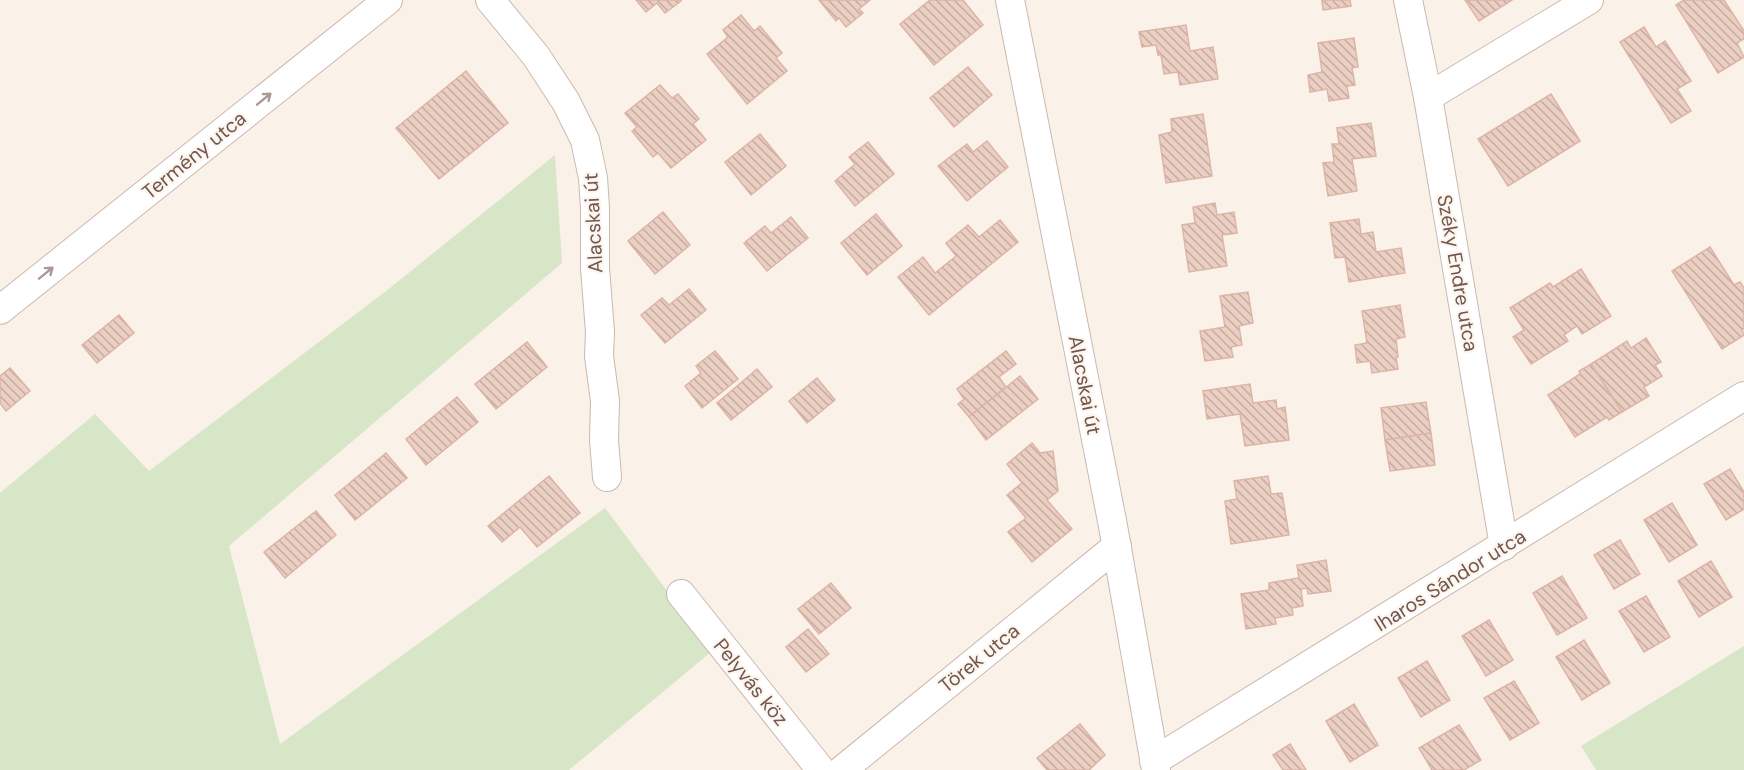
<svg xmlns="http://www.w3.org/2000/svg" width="1744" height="770" viewBox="0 0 1744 770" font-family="'DM Sans',sans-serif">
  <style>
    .grass { fill: #d8e6c8 }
    .building { fill: url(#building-back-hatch); stroke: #ddb4a6; stroke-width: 1.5 }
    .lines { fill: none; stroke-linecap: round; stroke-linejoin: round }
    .street-casing { stroke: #cbb9b0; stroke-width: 30 }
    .street { stroke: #fff; stroke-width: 28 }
    .oneway { stroke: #aa9a95 }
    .labels { text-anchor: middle; stroke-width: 4.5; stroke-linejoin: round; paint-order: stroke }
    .street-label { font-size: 20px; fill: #71574f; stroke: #fdf6ef }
  </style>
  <defs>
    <pattern id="building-back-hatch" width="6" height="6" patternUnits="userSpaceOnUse" patternTransform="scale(1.5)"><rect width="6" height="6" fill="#eccfc3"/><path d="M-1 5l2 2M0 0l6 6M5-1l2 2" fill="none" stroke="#c4aba1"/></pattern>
  </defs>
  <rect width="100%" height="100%" fill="#faf1e9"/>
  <g class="grass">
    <polygon points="555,155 562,263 229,546 280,744 605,508 712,651 569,770 0,770 0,493 95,414 149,471 390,288"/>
    <polygon points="1744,646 1744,770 1596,770 1581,746"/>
  </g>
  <g class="building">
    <polygon points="636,0 680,0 681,1 665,13 657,3 646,12"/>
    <polygon points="819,0 870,0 859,9 863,13 846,27 839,18 836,21"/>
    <polygon points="930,0 963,0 983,25 934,65 900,24"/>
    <polygon points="1322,0 1350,0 1351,6 1323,10"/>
    <polygon points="1465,0 1512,0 1479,21"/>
    <polygon points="1684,0 1724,0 1744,31 1744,39 1737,43 1744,57 1718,73 1676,5"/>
    <polygon points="741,15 754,31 760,26 782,53 776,58 787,71 747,104 707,54 728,37 723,30"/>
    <polygon points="1186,25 1190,51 1213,47 1218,79 1180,85 1178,72 1164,74 1161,55 1158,55 1156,45 1142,47 1139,32"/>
    <polygon points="1644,27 1656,47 1665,41 1691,81 1677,89 1691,111 1671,123 1620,42"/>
    <polygon points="1354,38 1358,67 1352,68 1355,85 1347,86 1349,98 1329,101 1327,89 1310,92 1308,75 1322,72 1318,43"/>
    <polygon points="968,67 992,95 954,127 930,98"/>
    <polygon points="466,71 508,123 439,179 396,128"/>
    <polygon points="660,85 672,98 678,94 699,119 693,124 706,140 671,168 658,153 653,157 632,131 637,127 625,113"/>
    <polygon points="1551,94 1580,141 1508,186 1478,139"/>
    <polygon points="1203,114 1212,176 1166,183 1159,135 1172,132 1171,119"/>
    <polygon points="1371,123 1376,156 1352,159 1357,191 1328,196 1323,163 1334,162 1332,144 1339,144 1337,128"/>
    <polygon points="760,134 786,166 751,195 725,162"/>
    <polygon points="987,141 1008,167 967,201 938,166 967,144 973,152"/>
    <polygon points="868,142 894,174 855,206 835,181 855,164 849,157"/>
    <polygon points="1215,203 1217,215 1234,212 1237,233 1222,235 1227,266 1189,272 1182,225 1195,223 1193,207"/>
    <polygon points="663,212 690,245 655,274 628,241"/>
    <polygon points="876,214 902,246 867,275 841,243"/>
    <polygon points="791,217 808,238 767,271 744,243 765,226 771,233"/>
    <polygon points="1359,219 1361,234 1373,232 1376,252 1401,248 1405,273 1349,282 1345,257 1335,258 1330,223"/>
    <polygon points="1000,220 1018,242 929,315 898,277 923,257 935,273 956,256 946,243 968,225 979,237"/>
    <polygon points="1710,247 1734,285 1740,282 1744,288 1744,329 1742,330 1744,335 1722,349 1672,271"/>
    <polygon points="1581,269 1611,316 1582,334 1577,326 1564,335 1568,341 1531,364 1513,337 1524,330 1510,308 1550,283 1553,287"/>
    <polygon points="689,289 706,310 665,343 641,315 662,298 669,305"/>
    <polygon points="1248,292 1253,323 1239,326 1242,345 1231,347 1233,357 1205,361 1200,331 1225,327 1220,296"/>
    <polygon points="1400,305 1405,337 1396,339 1398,357 1396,357 1398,369 1372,373 1370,361 1357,363 1355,345 1367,343 1362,311"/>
    <polygon points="119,315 134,333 97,363 82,345"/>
    <polygon points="1646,338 1661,362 1655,365 1662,376 1644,387 1649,396 1622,412 1591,364 1627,341 1631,348"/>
    <polygon points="527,342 547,367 496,409 475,384"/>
    <polygon points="715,351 738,379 702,408 685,386 701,373 696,366"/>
    <polygon points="1006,351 1016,364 999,377 1006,387 969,417 958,404 964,399 957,389"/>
    <polygon points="1591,364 1622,412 1609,420 1607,417 1575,437 1548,395 1580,374 1579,371"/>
    <polygon points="10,368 30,391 6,411 0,403 0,376"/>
    <polygon points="757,369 772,387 731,420 717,403"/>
    <polygon points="1020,376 1038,399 986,440 969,417"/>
    <polygon points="817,378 835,400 807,423 789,401"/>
    <polygon points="1250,384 1253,403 1276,400 1277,409 1285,407 1289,440 1245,446 1240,414 1207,419 1203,391"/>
    <polygon points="457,397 478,422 426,465 406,439"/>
    <polygon points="1426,402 1431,433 1385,440 1381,408"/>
    <polygon points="1431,433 1435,465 1390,471 1385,440"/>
    <polygon points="1032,443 1040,453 1053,451 1058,491 1047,500 1072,529 1032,562 1008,532 1026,518 1007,495 1022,483 1007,464"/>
    <polygon points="386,453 407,478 355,520 335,495"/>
    <polygon points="1730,469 1744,492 1744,509 1726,520 1704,484"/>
    <polygon points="549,476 580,513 537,547 520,527 502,542 488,526"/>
    <polygon points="1268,476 1271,494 1282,493 1289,535 1231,544 1225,501 1237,499 1234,481"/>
    <polygon points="1672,503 1697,545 1669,562 1644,520"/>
    <polygon points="316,511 336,535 285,578 264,552"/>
    <polygon points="1620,540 1640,574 1614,589 1594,555"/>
    <polygon points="1326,560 1331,591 1308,594 1307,588 1301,589 1303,606 1292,608 1293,615 1275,618 1276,624 1246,629 1241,594 1269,590 1269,583 1299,578 1297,565"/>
    <polygon points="1711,561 1732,597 1699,617 1678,581"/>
    <polygon points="1562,576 1587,618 1557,635 1533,593"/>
    <polygon points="831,583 851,608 819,634 798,609"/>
    <polygon points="1646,596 1670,637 1644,652 1619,611"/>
    <polygon points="1489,620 1513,660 1486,676 1462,636"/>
    <polygon points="808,629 829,654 806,672 786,647"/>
    <polygon points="1584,640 1610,683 1582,700 1556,657"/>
    <polygon points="1427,661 1450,700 1421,717 1398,678"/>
    <polygon points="1514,681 1539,723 1510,740 1484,698"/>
    <polygon points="1354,704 1378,745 1350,762 1326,721"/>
    <polygon points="1080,724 1105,755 1089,770 1047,770 1037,758"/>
    <polygon points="1459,725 1481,760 1464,770 1432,770 1419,748"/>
    <polygon points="1290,744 1306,770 1283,770 1273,755"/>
  </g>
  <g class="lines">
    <defs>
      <g id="street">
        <polyline points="490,0 536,56 566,102 585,140 593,178 595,208 595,268 600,332 599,356 605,401 604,440 607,477"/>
        <polyline points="1010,0 1113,526 1156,770"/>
        <polyline points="1408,0 1428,97 1504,546"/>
        <polyline points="1428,97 1589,0"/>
        <polyline points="0,310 388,0"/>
        <polyline points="681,594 821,770"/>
        <polyline points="1154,761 1744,396"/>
        <polyline points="842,770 1117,546"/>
      </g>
    </defs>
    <use href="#street" class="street-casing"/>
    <use href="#street" class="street"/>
  </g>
  <defs><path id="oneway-shaft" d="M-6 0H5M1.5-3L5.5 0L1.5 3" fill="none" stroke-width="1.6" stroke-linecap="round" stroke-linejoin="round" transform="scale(1.5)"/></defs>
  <g class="oneway">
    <use href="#oneway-shaft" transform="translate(264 99) rotate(-39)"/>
    <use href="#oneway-shaft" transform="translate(46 273) rotate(-39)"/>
  </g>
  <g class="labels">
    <g class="street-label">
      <text transform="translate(194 155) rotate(-39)" y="7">Termény utca</text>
      <text transform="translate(593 223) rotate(-93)" y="7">Alacskai út</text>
      <text transform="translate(1458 273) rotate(80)" y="7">Széky Endre utca</text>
      <text transform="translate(1085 385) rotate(79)" y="7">Alacskai út</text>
      <text transform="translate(1450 580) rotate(-32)" y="7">Iharos Sándor utca</text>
      <text transform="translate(979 658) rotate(-39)" y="7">Törek utca</text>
      <text transform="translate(751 682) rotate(51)" y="7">Pelyvás köz</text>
    </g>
  </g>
</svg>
